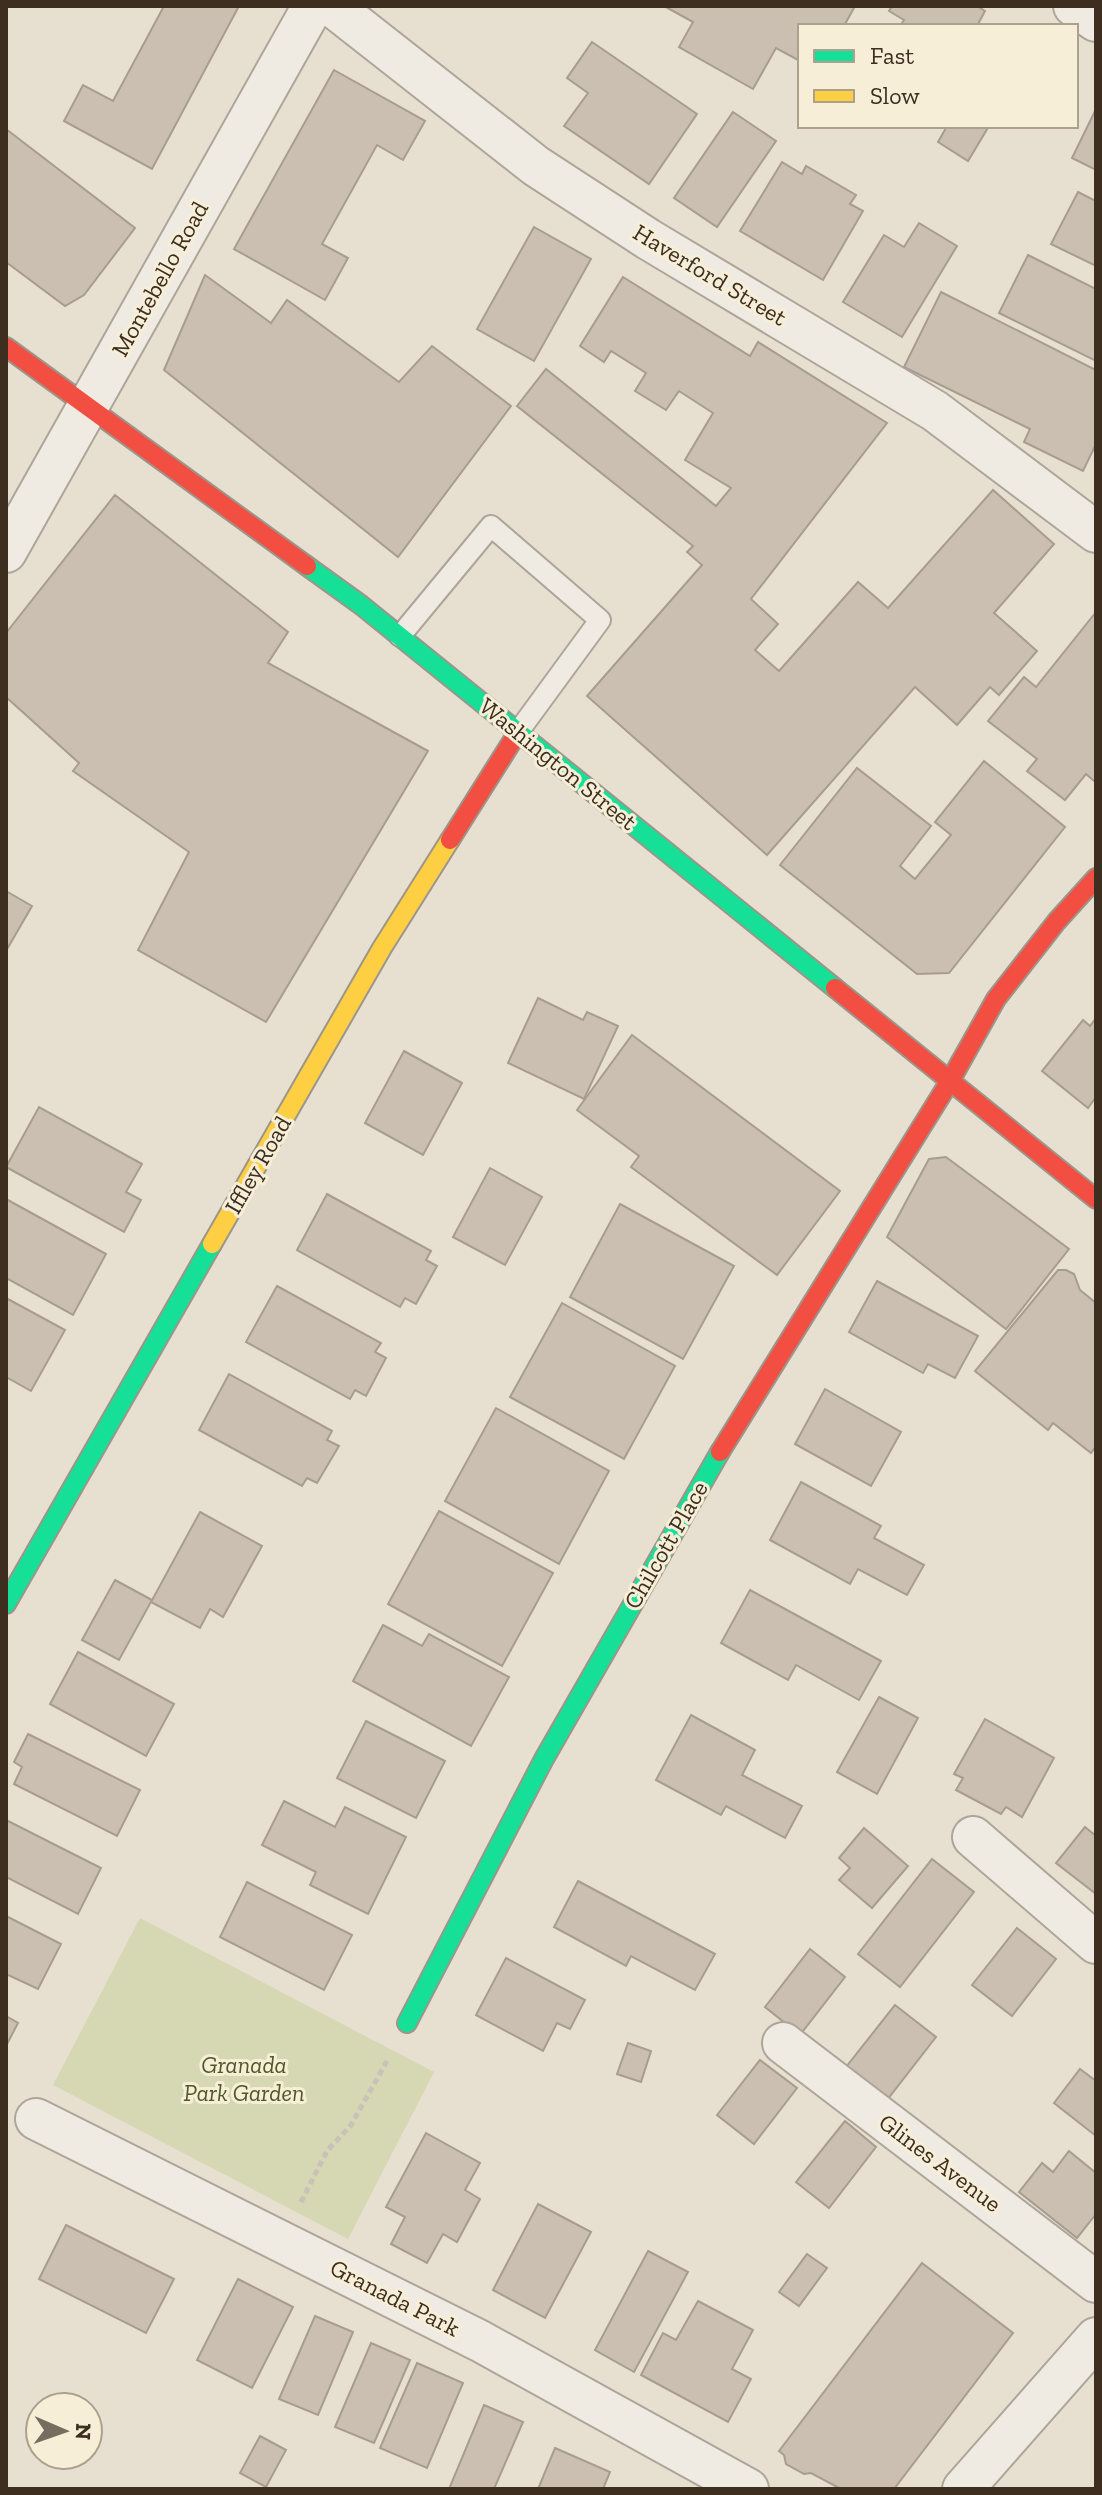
<svg xmlns="http://www.w3.org/2000/svg" width="1102" height="2495" viewBox="0 0 1102 2495" font-family="'Zilla Slab',serif">
  <style>
    .green { fill: #d6d7b3 }
    .building { fill: #cbbfb2; stroke: #a89c90; stroke-width: 2 }
    .lines { fill: none; stroke-linecap: round; stroke-linejoin: round }
    .lane-casing { stroke: #ada599; stroke-width: 24 }
    .street-casing { stroke: #ada599; stroke-width: 44 }
    .fast-casing { stroke: #9c958a; stroke-width: 22 }
    .slow-casing { stroke: #9c958a; stroke-width: 22 }
    .jam-casing { stroke: #9c958a; stroke-width: 22 }
    .path { stroke: #c8c2b9; stroke-width: 5; stroke-dasharray: 6 4; stroke-linecap: butt }
    .lane { stroke: #efebe3; stroke-width: 20 }
    .street { stroke: #efebe3; stroke-width: 40 }
    .fast { stroke: #16e098; stroke-width: 18 }
    .slow { stroke: #ffcf43; stroke-width: 18 }
    .jam { stroke: #f24e42; stroke-width: 18 }
    .labels { text-anchor: middle; stroke-width: 6; stroke-linejoin: round; paint-order: stroke }
    .street-label { font-size: 24px; fill: #3d2e20; stroke: #f7eed8 }
    .park-label { font-size: 24px; font-style: italic; fill: #4d5a26; stroke: #f7eed8 }
  </style>
  <rect width="100%" height="100%" fill="#e7e0d1"/>
  <polygon class="green" points="140,1918 434,2072 348,2239 53,2085"/>
  <g class="building">
    <polygon points="164,6 239,6 152,169 64,121 83,85 113,101"/>
    <polygon points="664,6 855,6 844,26 800,26 800,61 776,48 753,89 679,47 693,22"/>
    <polygon points="892,6 977,6 985,11 977,26 900,26 904,20 889,11"/>
    <polygon points="592,42 697,114 649,184 564,126 588,93 567,78"/>
    <polygon points="334,70 425,121 403,160 377,145 322,244 348,258 325,300 234,249"/>
    <polygon points="1096,109 1096,170 1072,158"/>
    <polygon points="733,112 776,141 717,227 674,198"/>
    <polygon points="942,126 989,126 968,161 938,142 946,128"/>
    <polygon points="6,129 135,228 84,295 65,306 6,262"/>
    <polygon points="782,162 802,174 806,166 856,195 850,204 863,211 823,280 740,231"/>
    <polygon points="1078,192 1096,201 1096,266 1051,244"/>
    <polygon points="919,223 957,246 902,337 843,302 884,235 904,247"/>
    <polygon points="534,227 591,259 534,361 477,329"/>
    <polygon points="1028,255 1096,289 1096,361 999,313"/>
    <polygon points="205,275 271,323 287,300 399,382 432,346 511,406 398,557 164,370"/>
    <polygon points="623,277 750,356 758,342 887,423 751,599 778,624 755,650 779,671 858,582 888,608 993,490 1054,544 994,613 1037,651 999,695 990,687 957,725 915,687 767,855 587,696 702,565 687,552 693,546 517,406 546,369 716,506 731,488 685,460 713,413 679,391 666,410 635,391 646,373 611,351 604,362 580,346"/>
    <polygon points="941,292 1096,370 1096,444 1083,471 1024,442 1030,429 904,367"/>
    <polygon points="115,495 288,632 268,663 428,751 266,1022 138,950 189,852 73,771 79,763 6,697 6,633"/>
    <polygon points="1096,612 1096,779 1094,781 1086,774 1065,800 1027,771 1037,759 988,721 1024,677 1036,687"/>
    <polygon points="984,761 1065,827 949,973 917,974 780,865 857,768 931,826 900,866 915,879 951,835 935,822"/>
    <polygon points="6,891 32,906 6,951"/>
    <polygon points="538,998 583,1020 587,1012 618,1026 584,1099 508,1063"/>
    <polygon points="1096,1018 1096,1097 1088,1108 1042,1071 1083,1020 1090,1026"/>
    <polygon points="632,1035 840,1191 777,1275 631,1167 639,1156 577,1110"/>
    <polygon points="404,1051 462,1083 423,1155 365,1123"/>
    <polygon points="39,1107 142,1164 126,1192 141,1200 124,1232 6,1167"/>
    <polygon points="946,1157 1069,1249 1006,1329 887,1237 929,1159"/>
    <polygon points="490,1168 542,1197 505,1265 453,1237"/>
    <polygon points="327,1194 431,1251 426,1260 437,1266 416,1304 405,1298 400,1307 297,1250"/>
    <polygon points="6,1199 106,1254 73,1315 6,1278"/>
    <polygon points="620,1204 734,1266 683,1359 570,1297"/>
    <polygon points="1058,1270 1066,1270 1074,1274 1080,1290 1096,1303 1096,1446 1091,1453 1053,1423 1048,1430 975,1371"/>
    <polygon points="877,1281 978,1336 955,1378 928,1364 923,1373 849,1332"/>
    <polygon points="277,1286 381,1343 375,1352 386,1358 366,1396 355,1390 350,1399 246,1342"/>
    <polygon points="6,1298 65,1330 31,1391 6,1377"/>
    <polygon points="562,1303 675,1366 624,1459 510,1397"/>
    <polygon points="229,1374 332,1431 327,1440 339,1446 317,1483 307,1478 302,1486 199,1430"/>
    <polygon points="825,1389 901,1432 871,1486 795,1444"/>
    <polygon points="496,1408 609,1471 559,1564 445,1501"/>
    <polygon points="801,1482 881,1526 874,1538 924,1565 907,1595 858,1569 850,1584 770,1540"/>
    <polygon points="439,1511 553,1573 502,1666 388,1604"/>
    <polygon points="200,1512 262,1546 223,1617 210,1609 200,1628 151,1602"/>
    <polygon points="115,1580 152,1600 119,1660 82,1640"/>
    <polygon points="750,1590 881,1661 859,1700 796,1665 788,1680 721,1643"/>
    <polygon points="383,1625 422,1646 429,1634 509,1677 471,1746 353,1681"/>
    <polygon points="78,1652 174,1704 146,1756 50,1704"/>
    <polygon points="879,1697 918,1718 877,1794 837,1772"/>
    <polygon points="691,1715 755,1750 742,1775 802,1806 785,1838 726,1806 721,1815 656,1780"/>
    <polygon points="985,1719 1054,1758 1022,1817 1006,1807 1001,1814 956,1790 963,1778 954,1774"/>
    <polygon points="366,1721 445,1761 416,1818 337,1778"/>
    <polygon points="28,1734 140,1790 117,1836 14,1784 22,1767 14,1762"/>
    <polygon points="284,1801 335,1827 345,1807 406,1837 368,1914 310,1885 316,1872 262,1845"/>
    <polygon points="6,1820 101,1868 78,1914 6,1877"/>
    <polygon points="1085,1827 1096,1836 1096,1894 1056,1863"/>
    <polygon points="864,1828 908,1866 872,1908 839,1880 850,1868 839,1858"/>
    <polygon points="932,1859 974,1892 900,1987 858,1954"/>
    <polygon points="578,1881 715,1954 695,1990 631,1956 626,1966 554,1927"/>
    <polygon points="247,1882 352,1935 324,1990 220,1937"/>
    <polygon points="6,1916 61,1944 38,1989 6,1974"/>
    <polygon points="1017,1928 1056,1959 1012,2016 972,1985"/>
    <polygon points="810,1949 845,1977 800,2035 765,2007"/>
    <polygon points="506,1958 585,2000 570,2029 557,2023 543,2051 476,2015"/>
    <polygon points="895,2005 936,2037 887,2100 846,2067"/>
    <polygon points="6,2016 18,2023 6,2046"/>
    <polygon points="628,2043 651,2051 641,2082 617,2074"/>
    <polygon points="760,2060 797,2088 754,2144 717,2115"/>
    <polygon points="1080,2069 1096,2081 1096,2136 1054,2103"/>
    <polygon points="845,2121 876,2147 829,2208 796,2182"/>
    <polygon points="426,2133 480,2163 465,2190 480,2199 457,2242 443,2234 427,2263 391,2244 405,2217 386,2207"/>
    <polygon points="1069,2151 1096,2173 1096,2214 1077,2238 1019,2192 1042,2163 1053,2172"/>
    <polygon points="538,2204 591,2232 545,2318 493,2290"/>
    <polygon points="66,2225 174,2279 146,2333 39,2279"/>
    <polygon points="648,2251 688,2272 634,2372 595,2350"/>
    <polygon points="807,2254 827,2268 799,2306 779,2292"/>
    <polygon points="922,2263 1013,2333 894,2489 841,2489 811,2473 804,2474 786,2464 784,2455 779,2451"/>
    <polygon points="238,2279 293,2307 252,2388 197,2360"/>
    <polygon points="698,2301 753,2330 732,2369 751,2379 728,2422 641,2375 663,2333 676,2340"/>
    <polygon points="315,2316 353,2332 318,2415 279,2399"/>
    <polygon points="371,2343 410,2360 374,2443 335,2427"/>
    <polygon points="417,2363 463,2383 427,2468 380,2448"/>
    <polygon points="484,2405 523,2422 494,2489 449,2489"/>
    <polygon points="260,2436 286,2450 266,2487 240,2473"/>
    <polygon points="555,2448 610,2472 603,2489 538,2489"/>
  </g>
  <g class="lines">
    <defs>
      <polyline id="lane" points="400,636 491,526 600,620 518,732"/>
      <g id="street">
        <polyline points="332,6 536,166 648,239 935,411 1096,532"/>
        <polyline points="1074,6 1096,21"/>
        <polyline points="6,552 313,6"/>
        <polyline points="973,1837 1096,1943"/>
        <polyline points="783,2043 1096,2282"/>
        <polyline points="36,2119 480,2341 748,2489"/>
        <polyline points="963,2489 1096,2338"/>
      </g>
      <g id="fast">
        <polyline points="307,566 361,605 835,988"/>
        <polyline points="6,1604 212,1244"/>
        <polyline points="407,2023 544,1759 720,1452"/>
      </g>
      <polyline id="slow" points="212,1244 382,948 450,840"/>
      <g id="jam">
        <polyline points="6,347 307,566"/>
        <polyline points="450,840 518,732"/>
        <polyline points="835,988 1096,1199"/>
        <polyline points="720,1452 950,1081 996,999 1057,921 1096,878"/>
      </g>
    </defs>
    <use href="#lane" class="lane-casing"/>
    <use href="#street" class="street-casing"/>
    <use href="#fast" class="fast-casing"/>
    <use href="#slow" class="slow-casing"/>
    <use href="#jam" class="jam-casing"/>
    <polyline class="path" points="301,2202 327,2151 351,2125 387,2061"/>
    <use href="#lane" class="lane"/>
    <use href="#street" class="street"/>
    <use href="#fast" class="fast"/>
    <use href="#slow" class="slow"/>
    <use href="#jam" class="jam"/>
  </g>
  <g class="labels">
    <g class="street-label">
      <text transform="translate(710 275) rotate(31)" y="8">Haverford Street</text>
      <text transform="translate(160 279) rotate(-61)" y="8">Montebello Road</text>
      <text transform="translate(558 764) rotate(39)" y="8">Washington Street</text>
      <text transform="translate(258 1165) rotate(-60)" y="8">Iffley Road</text>
      <text transform="translate(666 1545) rotate(-60)" y="8">Chilcott Place</text>
      <text transform="translate(940 2163) rotate(37)" y="8">Glines Avenue</text>
      <text transform="translate(395 2298) rotate(27)" y="8">Granada Park</text>
    </g>
    <g class="park-label">
      <text x="244" y="2073">Granada<tspan x="244" dy="28">Park Garden</tspan></text>
    </g>
  </g>
  <rect width="1102" height="2495" fill="none" stroke="#3d2e20" stroke-width="16"/>
  <rect x="798" y="24" width="280" height="104" fill="#f7eed8" stroke="#ada18e" stroke-width="2"/>
  <rect x="814" y="50" width="40" height="12" fill="#16e098" stroke="#ada18e" stroke-width="2"/>
  <text x="870" y="64" font-size="24" fill="#3d2e20">Fast</text>
  <rect x="814" y="90" width="40" height="12" fill="#ffcf43" stroke="#ada18e" stroke-width="2"/>
  <text x="870" y="104" font-size="24" fill="#3d2e20">Slow</text>
  <g transform="translate(64 2431) rotate(92)"><circle r="38" fill="#f7eed8" stroke="#ada18e" stroke-width="2"/>
  <path d="M0-6L14 30L0 20L-14 30Z" fill="#786c5e"/>
  <text y="-12" font-size="22" font-weight="bold" text-anchor="middle" fill="#3d2e20">N</text>
  </g>
</svg>
